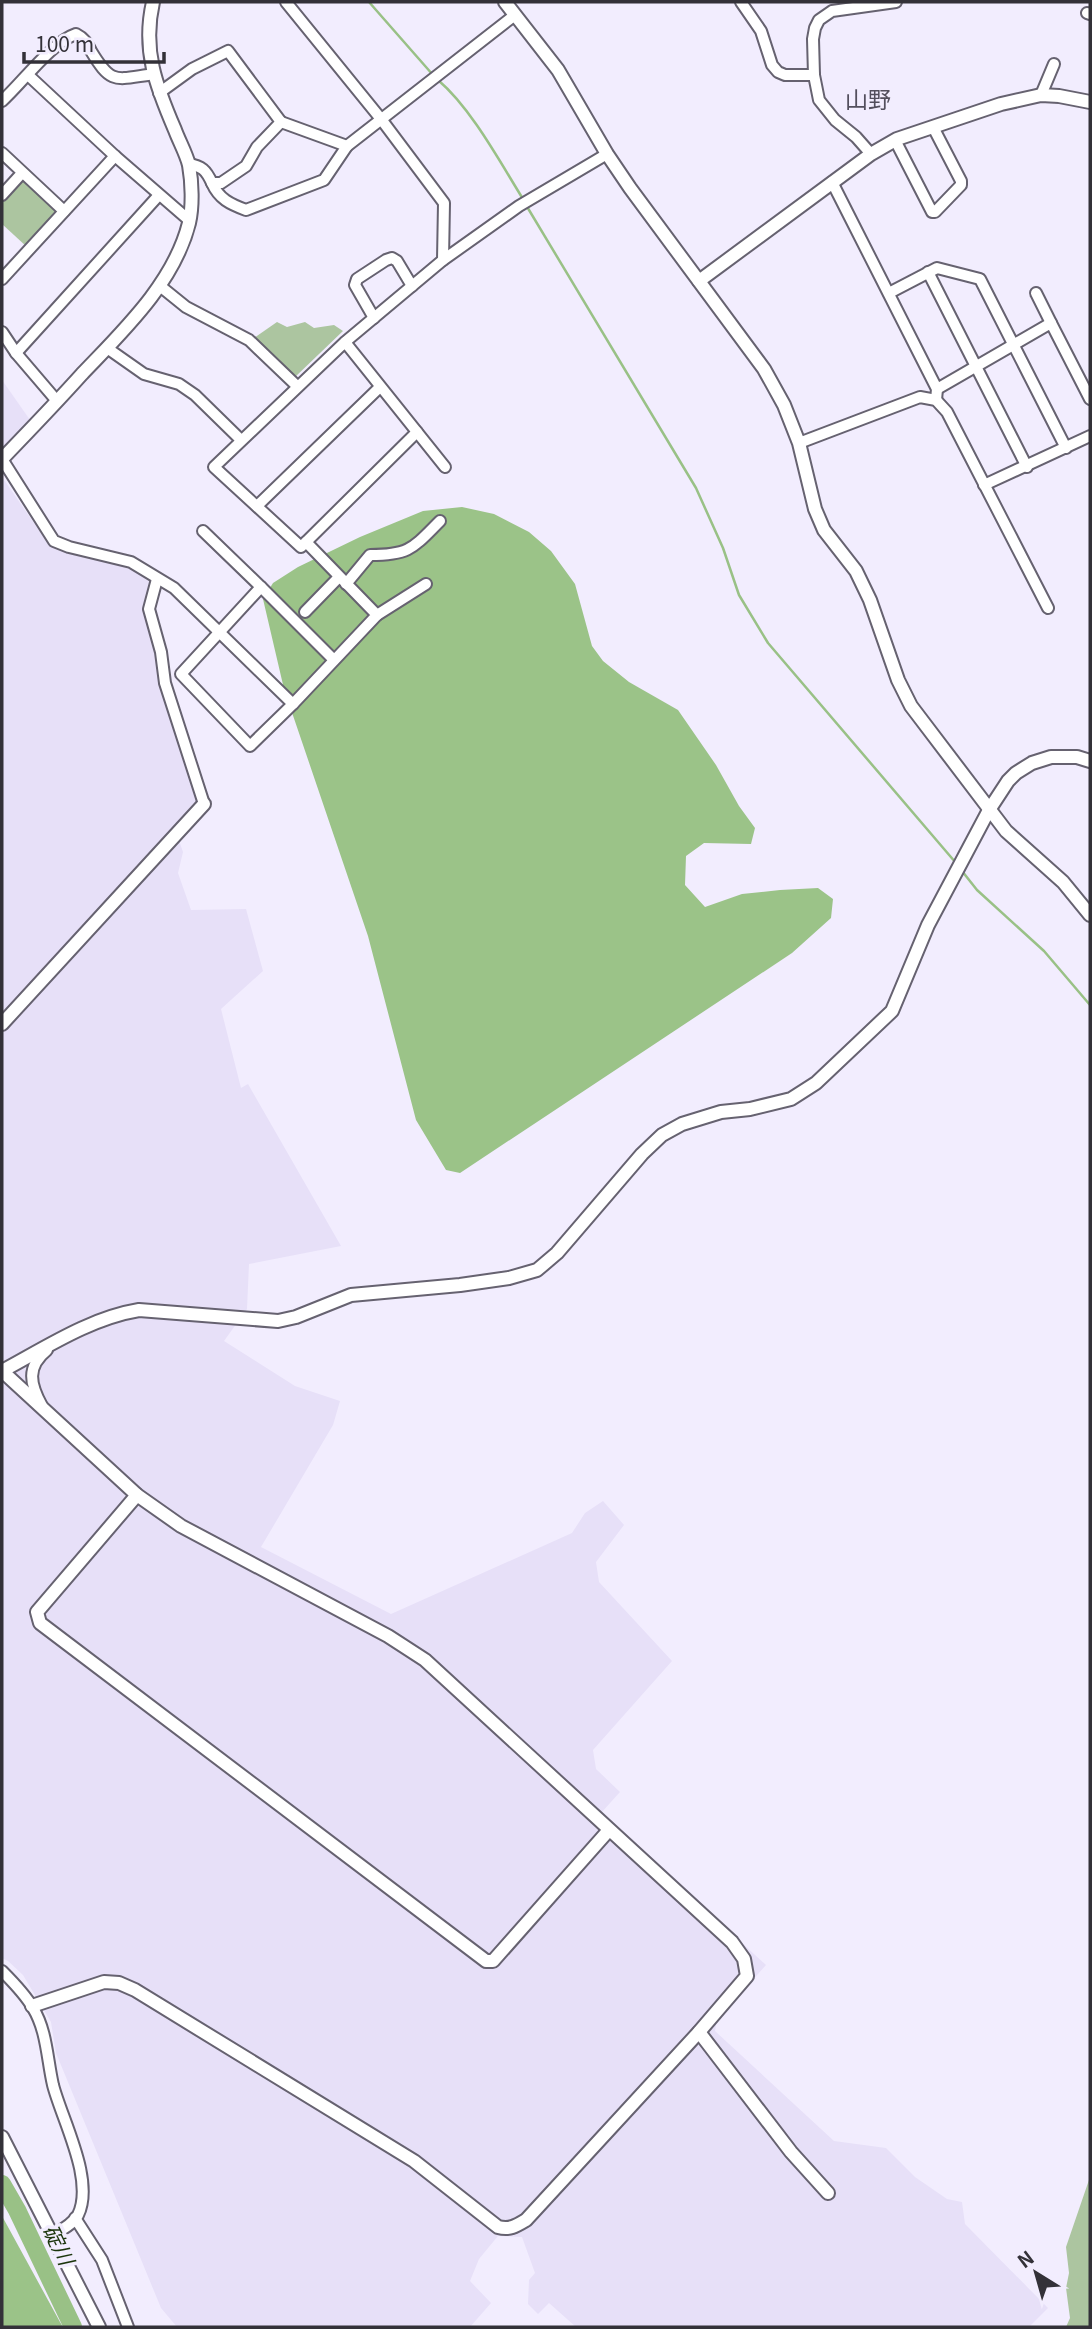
<svg xmlns="http://www.w3.org/2000/svg" width="1092" height="2329" viewBox="0 0 1092 2329" font-family="Georgia,'Noto Sans JP',serif">
  <style>
    .built { fill: #e7e0f8 }
    .green { fill: #acc5a0 }
    .forest { fill: #9bc388 }
    .lines { fill: none; stroke-linecap: round; stroke-linejoin: round }
    .stream { stroke: #99c186; stroke-width: 2.5 }
    .river { stroke: #99c186; stroke-width: 18 }
    .minor-casing { stroke: #666270; stroke-width: 14 }
    .tertiary-casing { stroke: #666270; stroke-width: 16 }
    .minor { stroke: #fff; stroke-width: 10 }
    .tertiary { stroke: #fff; stroke-width: 12 }
    .labels { text-anchor: middle; stroke-width: 7; stroke-linejoin: round; paint-order: stroke }
    .water-label { font-size: 21px; font-style: italic; fill: #1b350c; stroke: #f2edfe }
    .quarter-label { font-size: 23px; fill: #534f5d; stroke: #f2edfe }
  </style>
  <rect width="100%" height="100%" fill="#f2edfe"/>
  <g class="built">
    <polygon points="2,380 30,420 2,450"/>
    <polygon points="2,477 50,546 129,567 152,582 145,604 200,802 175,829 183,852 178,873 191,910 246,909 263,971 221,1009 241,1088 248,1084 341,1246 249,1264 247,1309 224,1341 295,1386 340,1401 333,1425 261,1547 391,1614 572,1533 585,1513 603,1501 624,1525 596,1562 599,1582 672,1661 593,1750 596,1769 620,1792 601,1813 766,1965 717,2020 715,2031 834,2141 886,2148 915,2177 947,2199 962,2202 965,2224 1048,2308 1029,2327 576,2327 549,2303 538,2314 528,2304 529,2280 535,2273 522,2237 498,2236 479,2259 470,2281 491,2303 470,2327 177,2327 161,2308 56,2053 51,2022 23,1975 8,1961 2,1958"/>
  </g>
  <g class="green">
    <polygon points="23,177 60,211 27,247 2,224 2,199"/>
    <polygon points="277,322 287,327 305,322 314,328 334,325 343,331 294,378 254,338"/>
    <polygon points="1090,2177 1090,2327 1066,2327 1070,2318 1066,2288 1069,2273 1066,2247"/>
  </g>
  <g class="forest">
    <polygon points="462,507 494,514 529,532 551,551 575,584 592,646 603,661 629,682 678,710 716,765 739,806 755,828 751,844 704,843 686,856 685,885 705,907 742,894 780,890 818,888 833,899 831,918 792,953 460,1173 446,1170 416,1120 368,936 284,689 263,599 273,583 298,567 360,537 423,511"/>
    <polygon points="2,2216 60,2322 63,2327 2,2327"/>
  </g>
  <g class="lines">
    <g class="stream">
      <polyline points="369,2 433,75"/>
      <path d="M 438,80 C 471,108 500,162 523,199"/>
      <polyline points="526,205 696,488 723,548 739,595 768,643 956,863"/>
      <polyline points="962,871 977,890 1044,951 1090,1005"/>
    </g>
    <polyline class="river" points="2,2184 17,2210 73,2327"/>
    <defs>
      <g id="minor">
        <polyline points="286,2 381,119 444,203 443,260 345,342 214,467 301,547 417,432 345,342"/>
        <polyline points="741,2 761,31 772,65 778,72 785,75 814,75"/>
        <polyline points="1087,13 1090,14"/>
        <polyline points="28,75 115,156 190,221"/>
        <path d="M 159,93 L 192,69 L 228,51 L 281,122 L 257,147 L 246,166 L 221,183 L 212,183 C 206,170 202,166 188,164"/>
        <polyline points="1041,95 1054,64"/>
        <path d="M 2,101 C 22,83 52,42 76,34 C 84,38 87,43 91,51 C 112,86 116,79 154,74"/>
        <polyline points="281,122 347,146"/>
        <polyline points="895,140 932,212 935,212 961,185 961,181 933,127"/>
        <polyline points="2,153 64,211"/>
        <polyline points="871,154 856,137 835,120 819,100 814,75 813,39 815,28 819,20 832,11 896,2"/>
        <polyline points="832,182 937,389 936,400"/>
        <path d="M 212,183 C 219,199 230,204 246,210 L 324,180 L 347,146 L 515,15"/>
        <polyline points="2,195 22,173"/>
        <polyline points="443,260 519,206 607,154"/>
        <polyline points="928,272 1027,467"/>
        <polyline points="2,279 115,156"/>
        <polyline points="160,286 186,307 249,340 297,386"/>
        <polyline points="889,293 937,268 980,279 1066,448"/>
        <polyline points="1036,293 1051,323"/>
        <polyline points="374,318 355,285 357,279 386,260 392,258 397,261 412,286"/>
        <polyline points="2,332 16,353 57,401"/>
        <polyline points="107,348 144,374 179,384 195,395 241,440"/>
        <polyline points="16,353 159,195"/>
        <polyline points="937,389 1051,323 1090,399"/>
        <polyline points="417,432 445,467"/>
        <polyline points="799,443 920,397 936,400 947,412 1048,608"/>
        <polyline points="2,459 54,541 69,547 131,562 174,588 293,704 377,615 306,542"/>
        <polyline points="984,485 1090,436"/>
        <polyline points="257,506 380,387"/>
        <polyline points="203,531 261,587"/>
        <polyline points="157,579 149,609 161,652 165,683 204,804"/>
        <path d="M 346,584 L 370,555 C 410,555 413,548 440,521"/>
        <polyline points="305,612 339,577"/>
        <polyline points="377,615 426,584"/>
        <polyline points="293,704 250,746 181,674 261,587 333,659"/>
        <path d="M 42,1406 C 30,1384 26,1367 47,1350"/>
        <path d="M 2,1971 C 13,1982 25,1994 33,2008 C 47,2031 47,2059 53,2085 C 62,2120 95,2180 78,2215 C 73,2224 62,2230 53,2235"/>
        <polyline points="75,2218 102,2260 128,2327"/>
      </g>
      <g id="tertiary">
        <polyline points="505,2 558,70 607,154 630,188 764,369 784,405 799,443 815,509 824,530 856,571 870,600 898,680 911,706 1006,831 1063,882 1090,915"/>
        <polyline points="699,281 871,154 897,139 1001,104 1041,95 1059,96 1090,102"/>
        <path d="M 2,459 C 29,431 56,403 82,374 C 123,331 174,283 189,223 C 193,206 192,182 189,165 C 186,153 179,141 175,130 C 156,86 142,50 153,2"/>
        <polyline points="2,1024 204,804"/>
        <path d="M 2,1371 L 137,1495 L 181,1526 L 388,1636 L 425,1660 L 732,1942 L 744,1959 L 747,1976 L 699,2032 L 526,2220 C 516,2226 510,2230 498,2227 L 414,2161 L 135,1990 L 119,1983 L 104,1982 L 32,2006"/>
        <path d="M 2,1371 C 45,1348 90,1318 139,1310 L 278,1321 L 296,1317 L 351,1295 L 460,1285 L 509,1278 L 537,1270 L 557,1253 L 642,1154 L 662,1135 L 682,1124 L 721,1112 L 750,1109 L 791,1099 L 816,1083 L 892,1011 L 928,925 L 989,810 L 1008,781 L 1016,773 L 1032,763 L 1051,757 L 1077,757 L 1090,761"/>
        <polyline points="137,1495 37,1612 40,1623 486,1961 493,1961 609,1830"/>
        <polyline points="699,2032 791,2152 828,2193"/>
        <polyline points="2,2137 99,2327"/>
      </g>
    </defs>
    <use href="#minor" class="minor-casing"/>
    <use href="#tertiary" class="tertiary-casing"/>
    <use href="#minor" class="minor"/>
    <use href="#tertiary" class="tertiary"/>
  </g>
  <g class="labels">
    <g class="water-label">
      <text transform="translate(58 2245) rotate(64)" y="7">碇川</text>
    </g>
    <g class="quarter-label">
      <text x="868" y="108">山野</text>
    </g>
  </g>
  <rect width="1092" height="2329" fill="none" stroke="#333138" stroke-width="7"/>
  <g transform="translate(1036 2273) rotate(323)" stroke="#f2edfe" stroke-width="5" paint-order="stroke">
  <path d="M0-5L12 26L0 18L-12 26Z" fill="#333138"/>
  <text y="-10" font-size="19" font-weight="bold" text-anchor="middle" fill="#333138">N</text>
  </g>
  <path d="M24 52v10h140v-10" fill="none" stroke="#333138" stroke-width="3.5"/>
  <text x="35" y="52" font-size="21" fill="#333138" stroke="#f2edfe" stroke-width="5" paint-order="stroke">100 m</text>
</svg>
